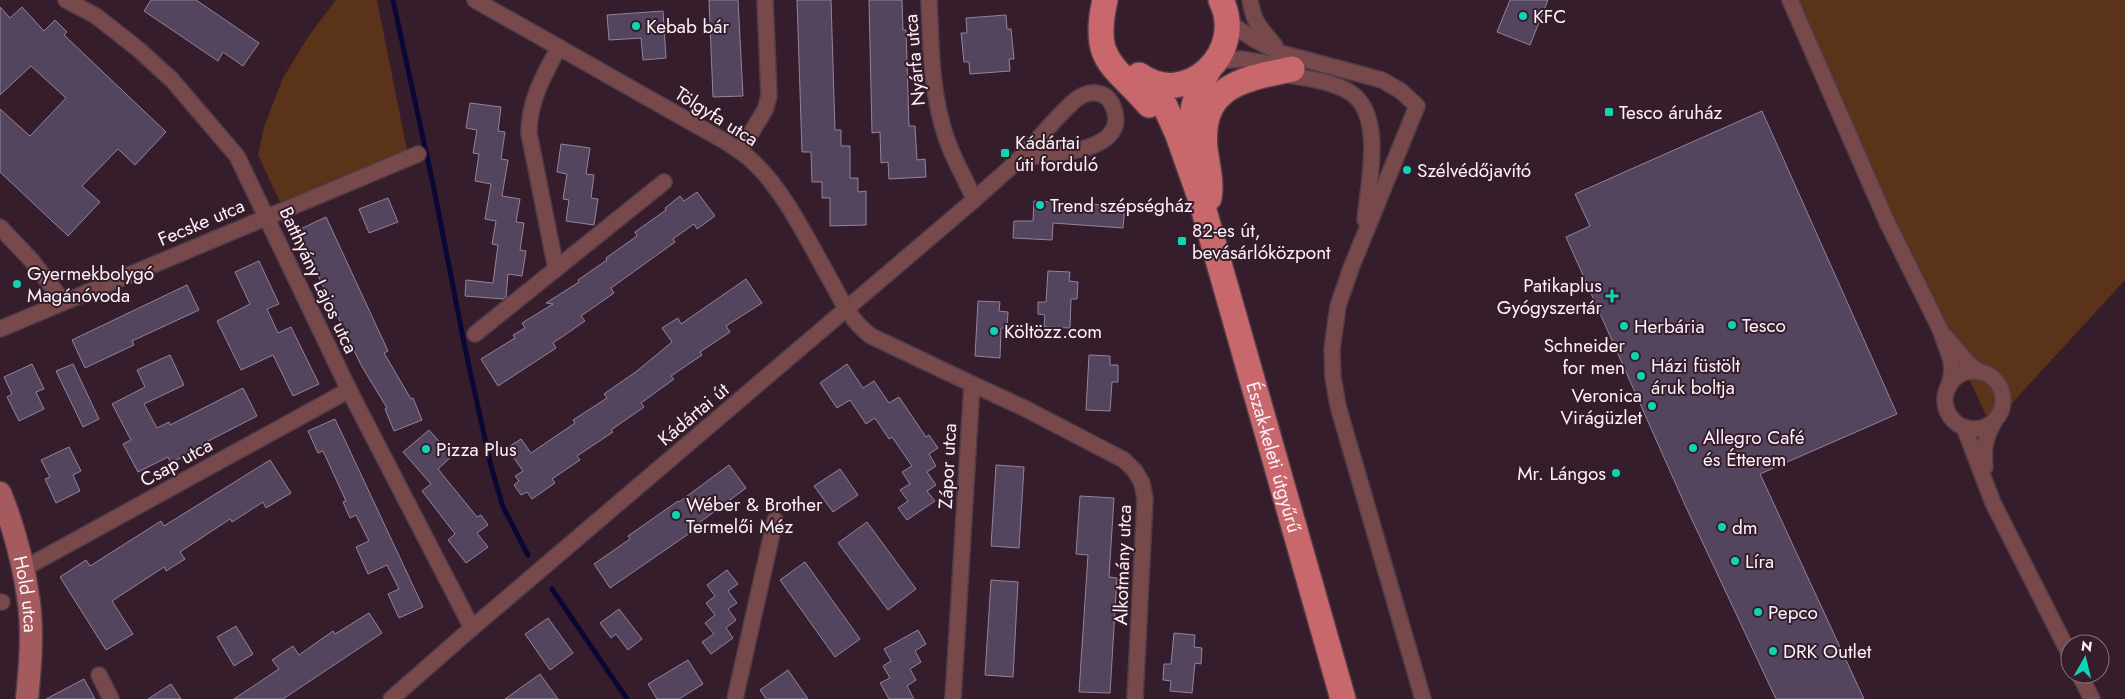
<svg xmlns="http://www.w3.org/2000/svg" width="2125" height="699" viewBox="0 0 2125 699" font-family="Jost,sans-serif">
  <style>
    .green { fill: #5b3319 }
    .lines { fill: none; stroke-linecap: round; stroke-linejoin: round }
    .stream { stroke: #0b0734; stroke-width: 5 }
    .building { fill: #53455d; stroke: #93839e }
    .street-casing { stroke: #513b48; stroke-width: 18 }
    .secondary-casing { stroke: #513b48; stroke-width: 25 }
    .primary-casing { stroke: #513b48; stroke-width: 28 }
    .street { stroke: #78494a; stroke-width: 15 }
    .secondary { stroke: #a55a5d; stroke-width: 22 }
    .primary { stroke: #c8686c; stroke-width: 25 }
    .poi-dot { fill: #0fd5b4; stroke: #351d2b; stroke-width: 2 }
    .labels { text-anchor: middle; stroke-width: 4; stroke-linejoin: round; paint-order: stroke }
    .poi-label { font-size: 19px; fill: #fef1f8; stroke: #351d2b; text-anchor: start }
    .street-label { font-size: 19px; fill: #fef1f8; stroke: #351d2b }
  </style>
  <rect width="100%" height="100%" fill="#351d2b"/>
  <g class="green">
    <polygon points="336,0 377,0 408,155 283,208 258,155 264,127 283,78 308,37"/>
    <polygon points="1794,0 2125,0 2125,280 1991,426"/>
  </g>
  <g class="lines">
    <g class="stream">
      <polyline points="393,0 433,184 465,348 491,466 503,507 528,555"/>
      <polyline points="552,589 627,699"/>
    </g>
  </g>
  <g class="building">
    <polygon points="151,0 196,0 259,43 243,66 223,52 218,61 144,11"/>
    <polygon points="709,0 738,0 743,96 713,97"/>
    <polygon points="797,0 831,0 835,130 841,130 841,146 850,146 850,178 858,178 858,192 866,191 866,225 830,226 830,198 822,198 822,182 812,182 811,152 802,152"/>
    <polygon points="869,0 902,0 903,30 906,30 909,126 915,126 917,160 925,159 926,177 889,179 888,162 881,163 880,132 872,133"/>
    <polygon points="1510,0 1548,0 1530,45 1497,32"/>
    <polygon points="0,7 10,18 22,7 44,31 55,20 67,32 64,35 166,132 135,165 118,149 82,186 100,202 68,236 0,172 0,109 30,136 66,98 31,66 0,95"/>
    <polygon points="663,11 666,58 643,60 641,38 609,40 607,15"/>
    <polygon points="1006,15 1007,29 1011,29 1014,59 1009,59 1010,71 970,74 969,62 964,62 961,33 967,33 966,18"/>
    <polygon points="470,103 501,107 498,131 505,132 501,159 508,160 502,196 520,199 516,222 524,223 520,250 526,251 522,276 508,274 506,297 503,299 465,296 466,280 493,283 498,245 492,244 496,221 485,219 491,184 475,181 479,154 473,153 477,130 466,128"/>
    <polygon points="1762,111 1897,414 1760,474 1864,699 1776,699 1686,507 1566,237 1590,226 1575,194"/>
    <polygon points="561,144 590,148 586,174 594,175 591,198 598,199 594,225 566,221 569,200 563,199 567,174 557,172"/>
    <polygon points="697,192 715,216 697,229 694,224 673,239 675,242 611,288 614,293 581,316 585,321 553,343 556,348 498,386 481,359 515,338 513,335 525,328 522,323 553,304 546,303 579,282 578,280 607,260 606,258 637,236 635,232 666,210 665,208 680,196 684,201"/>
    <polygon points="388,198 398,222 369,233 359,209"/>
    <polygon points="1034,201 1125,206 1123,228 1053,223 1052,240 1013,238 1014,221 1033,221"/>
    <polygon points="326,217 388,351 384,353 411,399 413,398 422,420 394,431 385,409 387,408 361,365 311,261 309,262 294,232"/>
    <polygon points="259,261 279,304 267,309 278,333 291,327 319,384 293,396 273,355 241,370 217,321 250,304 235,272"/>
    <polygon points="1048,271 1070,272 1069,281 1078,282 1077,299 1071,299 1070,328 1044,327 1045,315 1038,314 1038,302 1046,302"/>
    <polygon points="746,279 762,303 726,326 730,332 700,352 702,355 671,376 674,379 641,403 644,407 611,430 613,432 577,456 580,460 552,479 555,483 532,499 527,492 521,495 514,485 519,481 515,476 523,471 507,448 521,439 531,453 575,423 573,420 607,398 604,394 637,371 672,342 662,328 678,318 681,324"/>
    <polygon points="187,285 199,310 132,341 134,345 85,368 72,340"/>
    <polygon points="978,301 1000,302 999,311 1008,312 1007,328 1001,328 1000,358 975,356"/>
    <polygon points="170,355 184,385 144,404 157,428 169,422 170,425 243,388 257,416 185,453 186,455 171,463 168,457 138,472 123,444 131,440 112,404 145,387 137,370"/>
    <polygon points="1089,355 1110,356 1110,365 1118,365 1118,382 1112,382 1110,411 1086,410"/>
    <polygon points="32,364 44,389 36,392 44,409 19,421 7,397 12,394 4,377"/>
    <polygon points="73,364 99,419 83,427 56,371"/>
    <polygon points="847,364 863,388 874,381 889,403 899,397 926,437 929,435 938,448 929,454 936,466 927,472 936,485 927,491 935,501 907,520 898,508 908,501 900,490 910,484 902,472 912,466 892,437 889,439 875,418 866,424 850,400 837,408 820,383"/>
    <polygon points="335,419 423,607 399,618 388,594 399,589 387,565 368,574 356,547 369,541 356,515 350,518 343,502 346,501 323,451 318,453 308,431"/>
    <polygon points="429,430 452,456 438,469 477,517 481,515 488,525 477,533 488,547 466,563 448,540 455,534 422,491 431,484 403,452"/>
    <polygon points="69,447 81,471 73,475 80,491 56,503 45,479 50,477 41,460"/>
    <polygon points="270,460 291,493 266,508 263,502 232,522 230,519 180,552 185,559 166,571 164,567 112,601 133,634 106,650 60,577 86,560 90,566 161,521 164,526"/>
    <polygon points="729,465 746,488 695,526 697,528 610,588 594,564 630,539 628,536 678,501 679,502"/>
    <polygon points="996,465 1024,467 1019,548 991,546"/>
    <polygon points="840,469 858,495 833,512 814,486"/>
    <polygon points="1080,496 1114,498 1109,577 1117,578 1110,693 1079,692 1088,555 1076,554"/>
    <polygon points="867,522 916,589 888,610 838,543"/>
    <polygon points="805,562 860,639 835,657 780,580"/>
    <polygon points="727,570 738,584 728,591 737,603 728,609 736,620 726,628 733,638 711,654 702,642 714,634 705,623 715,615 706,603 715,596 707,585"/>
    <polygon points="991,580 1018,582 1013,677 985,675"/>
    <polygon points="619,609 642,639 628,650 616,634 611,638 600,623"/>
    <polygon points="369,613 382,633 283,699 234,699 279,669 272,660 293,646 299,655 333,631 335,634"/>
    <polygon points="548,618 573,653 550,670 525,634"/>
    <polygon points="236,626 253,654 234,666 217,637"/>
    <polygon points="918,630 926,644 915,651 921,662 910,669 916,680 907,686 914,699 889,699 880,683 890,678 883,666 891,661 884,649"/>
    <polygon points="1174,633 1195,635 1194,647 1202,648 1201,664 1195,663 1192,693 1170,691 1171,681 1163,680 1164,664 1171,664"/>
    <polygon points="688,660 703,684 679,699 657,699 648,684"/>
    <polygon points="788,670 808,699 766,699 760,690"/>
    <polygon points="540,674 558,699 505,699"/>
    <polygon points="84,679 95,699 46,699"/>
    <polygon points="171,684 181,699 148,699"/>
  </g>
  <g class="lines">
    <defs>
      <g id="street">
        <polyline points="66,0 96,16 138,49 172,80 237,156 349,390 472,628"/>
        <path d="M 475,0 L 726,142 C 735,148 744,153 751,160 C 784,189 809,243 831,281 C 842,302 852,322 871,336 L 972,384 L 953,699"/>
        <path d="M 929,0 C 931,48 931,95 947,140 C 954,161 966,179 974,200"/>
        <path d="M 1250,0 C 1255,27 1260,26 1275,46"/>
        <polyline points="1790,0 1887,222 1940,329 1951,360 1952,371 1949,386"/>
        <polyline points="1228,22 1255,40 1281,53 1382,80 1401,91 1417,106 1351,268 1338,306 1332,349 1333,377 1338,406 1423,699"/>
        <polyline points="1217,61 1241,59 1284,66"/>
        <path d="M 1281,74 C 1303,78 1331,80 1351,93 C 1385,116 1368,185 1365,220"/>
        <polyline points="740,151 765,110 769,96 765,0"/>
        <polyline points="0,227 32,261 64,302"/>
        <path d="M 556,269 L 529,133 C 529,100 544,75 559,47"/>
        <polyline points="0,329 418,154"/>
        <polyline points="475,334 664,182"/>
        <polyline points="1947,338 1968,363 1979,372"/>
        <circle cx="1974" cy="400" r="29"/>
        <polyline points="972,384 1024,408 1124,460 1135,471 1142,483 1145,499 1135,699"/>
        <polyline points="1964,427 1993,503 2070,655"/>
        <path d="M 1985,467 C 1983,449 1985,438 1994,422"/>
        <polyline points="23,569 349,390"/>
        <polyline points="0,602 2,602"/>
        <polyline points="2079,674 2092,699"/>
        <polyline points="99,675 111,699"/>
        <path d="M 391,699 L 472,628 L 974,200 C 989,186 1005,173 1020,158 C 1038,141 1053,120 1072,103 C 1078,97 1087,92 1096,93 C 1106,94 1111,100 1114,109 C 1129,154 1047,154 1020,158"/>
        <polyline points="735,699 775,520"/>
      </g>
      <g id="secondary">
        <path id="s1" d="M 0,493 C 14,527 24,566 29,603 C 33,635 30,668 27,699"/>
      </g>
      <g id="primary">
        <path d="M 1105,0 C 1091,62 1114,64 1149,105"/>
        <path d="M 1139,75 C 1186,109 1247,53 1221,0"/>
        <path id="s2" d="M 1142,77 L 1165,106 L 1178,135 L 1201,200 L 1343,699"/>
        <path d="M 1193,144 C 1188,117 1195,95 1208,71"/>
        <path d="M 1209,198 C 1212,184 1207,164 1205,149 C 1199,85 1244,79 1292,69"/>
      </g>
    </defs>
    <use href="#street" class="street-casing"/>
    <use href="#secondary" class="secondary-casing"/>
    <use href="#primary" class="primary-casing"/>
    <use href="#street" class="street"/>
    <use href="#secondary" class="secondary"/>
    <use href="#primary" class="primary"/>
  </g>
  <g class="poi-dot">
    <circle cx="1523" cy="16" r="5"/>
    <circle cx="636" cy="26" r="5"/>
    <rect x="1604" y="107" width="10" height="10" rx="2.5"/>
    <rect x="1000" y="148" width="10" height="10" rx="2.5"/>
    <circle cx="1407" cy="170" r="5"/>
    <circle cx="1040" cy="205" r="5"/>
    <rect x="1177" y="236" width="10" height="10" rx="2.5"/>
    <circle cx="17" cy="284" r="5"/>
    <path d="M1609.5 288.5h5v5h5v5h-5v5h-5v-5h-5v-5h5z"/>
    <circle cx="1732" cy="325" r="5"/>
    <circle cx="1624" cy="326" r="5"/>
    <circle cx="994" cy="331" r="5"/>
    <circle cx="1635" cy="356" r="5"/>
    <circle cx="1641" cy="376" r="5"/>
    <circle cx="1652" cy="406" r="5"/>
    <circle cx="1693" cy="448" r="5"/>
    <circle cx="426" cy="449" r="5"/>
    <circle cx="1616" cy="473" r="5"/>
    <circle cx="676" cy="515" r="5"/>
    <circle cx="1722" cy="527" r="5"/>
    <circle cx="1735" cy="561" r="5"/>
    <circle cx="1758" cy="612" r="5"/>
    <circle cx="1773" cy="651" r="5"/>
  </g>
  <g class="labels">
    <g class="poi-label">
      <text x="1533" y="23">KFC</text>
      <text x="646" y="33">Kebab bár</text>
      <text x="1619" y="119">Tesco áruház</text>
      <text x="1015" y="149">Kádártai<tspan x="1015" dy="22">úti forduló</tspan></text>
      <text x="1417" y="177">Szélvédőjavító</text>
      <text x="1050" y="212">Trend szépségház</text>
      <text x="1192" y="237">82-es út,<tspan x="1192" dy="22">bevásárlóközpont</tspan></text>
      <text x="27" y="280">Gyermekbolygó<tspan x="27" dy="22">Magánóvoda</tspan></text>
      <text x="1602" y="292" text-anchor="end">Patikaplus<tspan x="1602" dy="22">Gyógyszertár</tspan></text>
      <text x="1742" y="332">Tesco</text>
      <text x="1634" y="333">Herbária</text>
      <text x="1004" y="338">Költözz.com</text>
      <text x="1625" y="352" text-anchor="end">Schneider<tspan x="1625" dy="22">for men</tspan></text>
      <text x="1651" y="372">Házi füstölt<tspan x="1651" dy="22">áruk boltja</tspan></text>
      <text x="1642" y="402" text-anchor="end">Veronica<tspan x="1642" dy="22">Virágüzlet</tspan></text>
      <text x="1703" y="444">Allegro Café<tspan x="1703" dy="22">és Étterem</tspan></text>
      <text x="436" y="456">Pizza Plus</text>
      <text x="1606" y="480" text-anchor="end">Mr. Lángos</text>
      <text x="686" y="511">Wéber &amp; Brother<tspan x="686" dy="22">Termelői Méz</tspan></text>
      <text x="1732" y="534">dm</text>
      <text x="1745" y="568">Líra</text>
      <text x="1768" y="619">Pepco</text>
      <text x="1783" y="658">DRK Outlet</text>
    </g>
    <g class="street-label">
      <text transform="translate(914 60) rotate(-95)" y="7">Nyárfa utca</text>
      <text transform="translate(717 116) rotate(32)" y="7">Tölgyfa utca</text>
      <text transform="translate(201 222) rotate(-23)" y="7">Fecske utca</text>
      <text transform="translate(319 280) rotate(65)" y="7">Batthyány Lajos utca</text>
      <text transform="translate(693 414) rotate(-40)" y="7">Kádártai út</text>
      <text dy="7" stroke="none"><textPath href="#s2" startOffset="405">Észak-keleti útgyűrű</textPath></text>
      <text transform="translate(176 462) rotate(-29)" y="7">Csap utca</text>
      <text transform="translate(947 466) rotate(-87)" y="7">Zápor utca</text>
      <text transform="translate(1122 565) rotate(-88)" y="7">Alkotmány utca</text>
      <text dy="7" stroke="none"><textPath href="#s1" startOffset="105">Hold utca</textPath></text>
    </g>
  </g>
  <g transform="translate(2085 659) rotate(8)"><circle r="24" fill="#351d2b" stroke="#85727d"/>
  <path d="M0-4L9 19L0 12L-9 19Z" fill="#0fd5b4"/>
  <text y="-8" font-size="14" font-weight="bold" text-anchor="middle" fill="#fef1f8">N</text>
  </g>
</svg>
